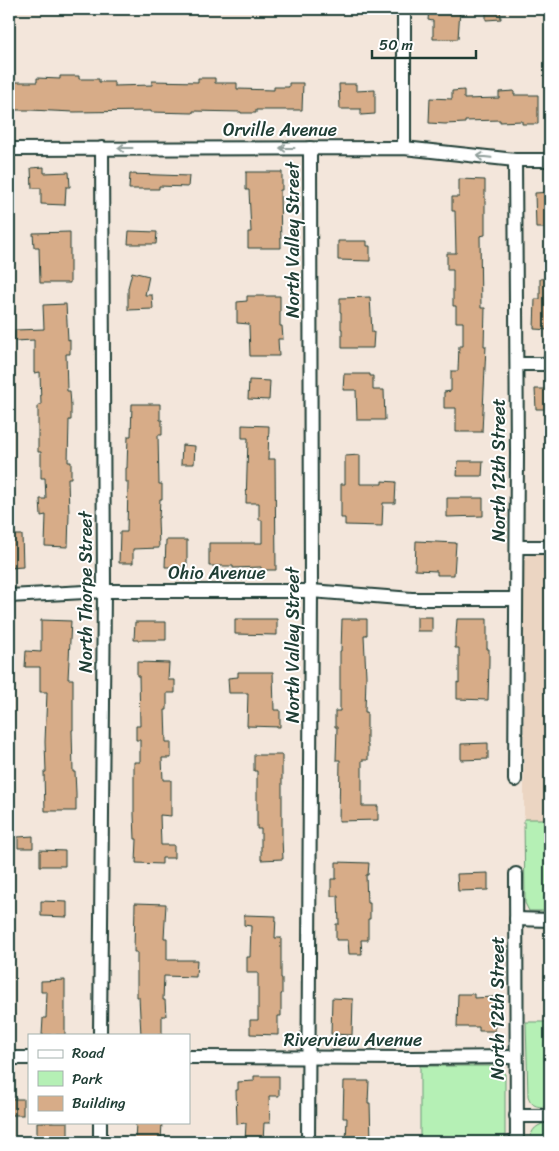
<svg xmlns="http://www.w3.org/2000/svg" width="559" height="1151" viewBox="0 0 559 1151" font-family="Sriracha,sans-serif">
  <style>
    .built { fill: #ebd5c2 }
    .green { fill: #b5f0b5; stroke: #6a9674 }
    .building { fill: #d7ac88; stroke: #1f3d34 }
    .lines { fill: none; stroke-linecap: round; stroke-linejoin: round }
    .minor-casing { stroke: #1f3d34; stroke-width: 16 }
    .minor { stroke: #fff; stroke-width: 12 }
    .oneway { stroke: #8f9e9a }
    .labels { text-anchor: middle; stroke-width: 4; stroke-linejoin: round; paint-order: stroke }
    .street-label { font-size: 18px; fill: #1f3d34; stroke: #fff }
  </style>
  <rect width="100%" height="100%" fill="#f3e6db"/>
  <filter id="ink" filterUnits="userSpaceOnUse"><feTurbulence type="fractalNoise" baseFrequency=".02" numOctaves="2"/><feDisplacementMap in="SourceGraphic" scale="10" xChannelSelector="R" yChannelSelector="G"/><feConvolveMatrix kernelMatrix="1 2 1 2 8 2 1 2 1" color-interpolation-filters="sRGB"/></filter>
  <g filter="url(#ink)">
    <polygon class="built" points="531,555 550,555 550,819 524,819 524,560 527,556"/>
    <g class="green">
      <polygon points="524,819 550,819 550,911 529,911 525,903"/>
      <path d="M 526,1022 L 550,1022 L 550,1107 C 539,1107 532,1108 528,1096 Z"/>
      <polygon points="420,1066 491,1066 498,1067 505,1074 505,1142 420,1142"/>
      <path d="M 550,1122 L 550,1142 L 529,1142 C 532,1128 536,1125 550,1122 Z"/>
    </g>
    <g class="building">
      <polygon points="429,9 460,9 458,39 433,39 433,21 428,20"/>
      <polygon points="486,9 500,9 501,19 486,20"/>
      <polygon points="60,76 79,76 79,79 99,79 99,82 114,82 114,86 152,85 152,81 198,82 198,78 215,78 215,83 237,83 237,89 274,90 274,87 289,87 289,83 303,83 302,110 256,110 256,113 241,113 241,112 193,111 193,113 151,112 151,111 74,112 30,110 9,110 9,82 37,82 37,78 60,79"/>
      <polygon points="339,84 356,84 356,91 375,90 375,114 361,115 361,109 340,109"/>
      <polygon points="464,90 464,99 499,98 499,92 514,91 514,95 538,95 538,124 522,124 522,121 500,122 500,120 465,121 465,123 445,124 429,123 430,98 452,99 452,91"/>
      <polygon points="44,167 44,173 69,172 70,187 66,187 65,205 41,204 41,188 32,188 31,168"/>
      <polygon points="246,172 282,172 282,190 280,190 281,248 248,248 248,232 251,232 249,190 246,190"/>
      <polygon points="130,174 189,176 188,187 159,186 159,189 129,189"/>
      <polygon points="459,179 485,180 485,235 480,236 481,308 485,308 484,346 486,346 482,432 456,432 456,408 444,408 444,392 451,391 451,371 458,371 459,346 463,346 463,322 456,322 456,306 453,306 453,270 447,270 447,253 456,253 455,211 452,211 452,197 459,197"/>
      <polygon points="550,192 550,228 536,228 535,193"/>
      <polygon points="129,231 157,232 156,244 128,244"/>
      <polygon points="70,232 70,283 40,283 39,247 34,247 33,233"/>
      <polygon points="338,241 367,241 367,246 370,246 370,261 338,260"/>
      <polygon points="132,272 149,276 145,295 152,295 153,309 128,310 128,288"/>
      <polygon points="550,278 550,330 534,329 535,299 540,299 540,279"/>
      <polygon points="247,296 280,296 280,326 282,326 283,339 278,339 279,356 250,356 249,324 237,323 237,302 247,301"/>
      <polygon points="370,297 372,332 374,332 373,348 342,348 342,329 341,329 341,312 340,312 340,298"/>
      <polygon points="66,304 68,340 70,339 70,354 66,354 67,391 70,391 71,406 71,420 69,420 68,462 71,462 71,478 68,478 69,514 68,547 45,546 46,515 41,516 40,499 46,499 45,478 41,478 41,452 38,452 38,405 41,405 40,372 34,373 34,340 15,341 15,330 44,329 43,305"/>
      <polygon points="344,374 370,374 370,376 373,376 373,390 384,390 385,420 357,420 356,390 343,390"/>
      <polygon points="249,380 270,381 269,400 248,399"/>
      <polygon points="535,389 549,389 550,409 536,409"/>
      <polygon points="132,404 160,404 160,420 162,420 162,435 158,435 159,484 162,484 162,499 160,499 159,518 158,518 159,548 133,549 133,563 119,563 120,532 127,532 128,482 126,482 126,468 127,468 128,436 131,436"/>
      <polygon points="242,425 269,426 268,459 275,459 276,570 261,570 261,567 233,568 233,566 209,566 209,543 262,543 262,520 259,520 259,503 246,503 248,438 242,438"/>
      <polygon points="182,445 195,446 194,464 181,464"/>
      <polygon points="360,455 360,484 382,484 382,481 396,482 395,503 383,503 382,526 345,525 345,518 341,518 341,484 345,484 345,456"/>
      <polygon points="458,461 483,461 482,476 457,476"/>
      <polygon points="447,498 483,498 483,516 447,517"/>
      <polygon points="9,535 22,535 23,567 9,568"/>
      <polygon points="166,540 187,540 187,567 165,567"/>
      <polygon points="416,541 456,543 454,575 437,575 437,571 415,570"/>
      <rect x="417" y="617" width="15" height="14"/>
      <polygon points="235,619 277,619 277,635 235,634"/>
      <polygon points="342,619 367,619 367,635 364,635 366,676 365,712 367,712 367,745 368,745 368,760 362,760 362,806 378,806 378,820 339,821 340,760 336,760 337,727 335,727 335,711 340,711 340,651 341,651"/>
      <polygon points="457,619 487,619 487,649 489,649 489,662 488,700 457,699 457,682 459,683 459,648 455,648 455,634 456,634"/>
      <polygon points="41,620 71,621 68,679 73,679 73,730 72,730 73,772 75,772 76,793 76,811 45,811 44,772 46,772 45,742 47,692 40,692 40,667 25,667 26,651 41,652"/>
      <polygon points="135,622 166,622 166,640 134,640"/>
      <polygon points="137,662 169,663 168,680 175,680 175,693 167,693 167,710 165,710 166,742 171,742 171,758 162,758 163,780 171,780 171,816 160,815 161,845 174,845 174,858 162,858 162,864 136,863 137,839 135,839 134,815 134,762 140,762 140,740 136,740 136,726 140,726 139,676 137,676"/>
      <polygon points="238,672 273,672 274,710 280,710 280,727 247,726 248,693 229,693 228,678 238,677"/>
      <polygon points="488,743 488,759 461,760 461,744"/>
      <polygon points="254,755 282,755 282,839 283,859 261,860 261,829 257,829 257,771 254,771"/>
      <polygon points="33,836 33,848 18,848 18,837"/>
      <polygon points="40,850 65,851 65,866 40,866"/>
      <polygon points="336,862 369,863 368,875 366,875 367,903 370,903 370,919 368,919 368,940 361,940 362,954 349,954 348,940 336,940 336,924 339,924 338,896 331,896 331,879 336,879"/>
      <polygon points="488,873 488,890 458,891 457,874"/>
      <polygon points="41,901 67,902 67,917 41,916"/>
      <polygon points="135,903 166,904 164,938 167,938 167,960 197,960 196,977 164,976 163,1000 165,1000 166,1016 162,1016 162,1035 141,1035 139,997 137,997 137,952 134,952"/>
      <polygon points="244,915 276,916 275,938 281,938 281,978 282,978 282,994 281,994 281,1016 278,1016 278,1035 250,1034 250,1020 258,1020 258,973 247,973 247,957 250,957 251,926 244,925"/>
      <polygon points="65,980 65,1035 42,1035 43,1018 46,1018 47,992 41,992 41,981"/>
      <polygon points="458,994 474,994 474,998 494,997 495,1031 479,1031 479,1027 457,1027"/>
      <polygon points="332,998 353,999 352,1035 331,1034"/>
      <polygon points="254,1076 279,1076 279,1096 269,1096 270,1123 264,1123 263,1142 245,1142 246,1123 237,1124 236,1090 238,1090 238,1082 254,1081"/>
      <polygon points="344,1081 369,1081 368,1103 370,1103 371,1142 346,1142 347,1118 343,1118"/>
      <rect x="9" y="1099" width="14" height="16"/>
      <polygon points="37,1122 68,1122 68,1139 37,1140"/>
      <polygon points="136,1122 162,1122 161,1142 135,1142"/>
    </g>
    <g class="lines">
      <defs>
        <g id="minor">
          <polyline points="404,148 404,9"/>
          <polyline points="9,149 404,148 515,160 550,160"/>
          <polyline points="517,364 550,364"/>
          <polyline points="517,547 550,547"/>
          <polyline points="9,596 104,591 311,591 412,599 515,599"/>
          <polyline points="515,780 517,453 515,160"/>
          <polyline points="516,874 517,1142"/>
          <polyline points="516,919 550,920"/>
          <polyline points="100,1035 104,591 102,148"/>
          <polyline points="189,1057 412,1058 516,1057"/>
          <polyline points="9,1058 29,1058"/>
          <polyline points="516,1116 550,1116"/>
          <polyline points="100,1122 100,1142"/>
          <polyline points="308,1142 311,591 310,148"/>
        </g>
      </defs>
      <use href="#minor" class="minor-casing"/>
      <use href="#minor" class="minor"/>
    </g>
    <defs><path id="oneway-shaft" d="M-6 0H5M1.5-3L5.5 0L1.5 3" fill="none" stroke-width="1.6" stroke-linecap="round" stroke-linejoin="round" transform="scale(1.25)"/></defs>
    <g class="oneway">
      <use href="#oneway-shaft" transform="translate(125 148) rotate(180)"/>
      <use href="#oneway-shaft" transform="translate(287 148) rotate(-180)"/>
      <use href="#oneway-shaft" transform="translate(484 157) rotate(-174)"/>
    </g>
  </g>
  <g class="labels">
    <g class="street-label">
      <text x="280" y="136">Orville Avenue</text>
      <text transform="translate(293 240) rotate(-90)" y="6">North Valley Street</text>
      <text transform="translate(499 470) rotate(-90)" y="6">North 12th Street</text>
      <text x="217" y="579">Ohio Avenue</text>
      <text transform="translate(86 592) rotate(-90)" y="6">North Thorpe Street</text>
      <text transform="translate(293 645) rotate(-90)" y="6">North Valley Street</text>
      <text transform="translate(498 1008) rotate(-90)" y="6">North 12th Street</text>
      <text x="353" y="1046">Riverview Avenue</text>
    </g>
  </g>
  <rect width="559" height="1151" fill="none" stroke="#fff" stroke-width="30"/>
  <rect x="15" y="15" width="529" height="1121" fill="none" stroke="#1f3d34" stroke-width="2" filter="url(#ink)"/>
  <rect x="28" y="1034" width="162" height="90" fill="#ffffff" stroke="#a5b1ae"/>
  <rect x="38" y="1050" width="25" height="8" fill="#ffffff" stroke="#a5b1ae"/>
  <text x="72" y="1058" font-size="15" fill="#1f3d34">Road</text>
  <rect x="38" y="1071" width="25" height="15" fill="#b5f0b5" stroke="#a5b1ae"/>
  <text x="72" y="1084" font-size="15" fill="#1f3d34">Park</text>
  <rect x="38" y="1096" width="25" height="15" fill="#d7ac88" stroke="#a5b1ae"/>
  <text x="72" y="1108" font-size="15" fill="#1f3d34">Building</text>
  <path d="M372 50v8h104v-8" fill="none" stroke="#1f3d34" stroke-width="2.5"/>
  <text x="379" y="50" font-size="15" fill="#1f3d34" stroke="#ffffff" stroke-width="4" paint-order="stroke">50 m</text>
</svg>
